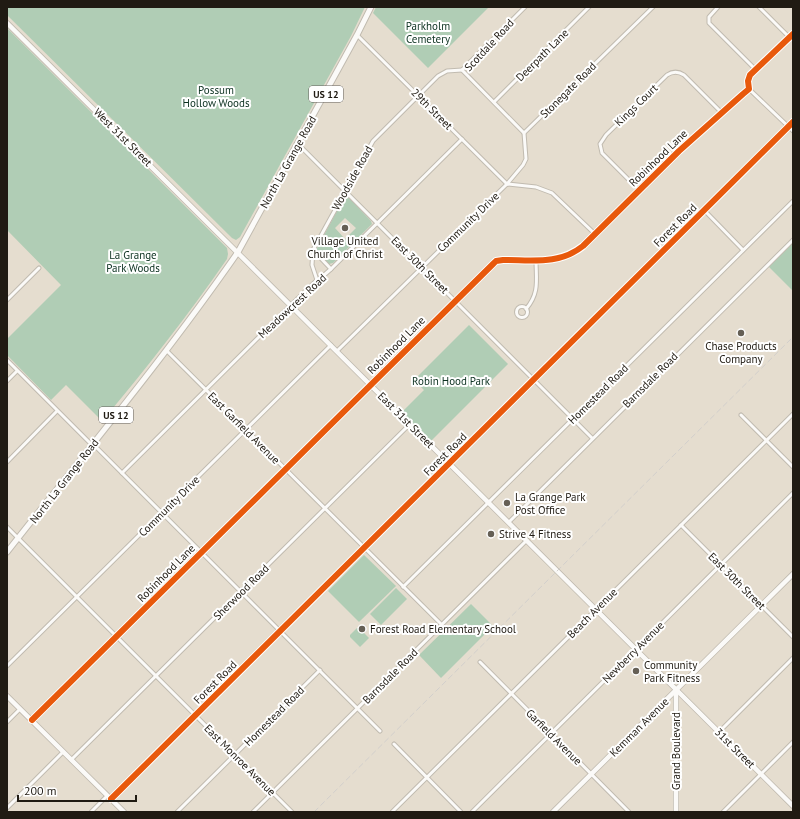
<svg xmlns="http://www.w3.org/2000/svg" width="800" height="819" viewBox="0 0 800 819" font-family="'PT Sans',sans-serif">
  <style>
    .green { fill: #b0cdb5; fill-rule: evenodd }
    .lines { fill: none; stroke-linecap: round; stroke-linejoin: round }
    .street-casing { stroke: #c1bbb0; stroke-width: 5 }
    .secondary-casing { stroke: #c1bbb0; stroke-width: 6 }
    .primary-casing { stroke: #c1bbb0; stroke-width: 7 }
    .street { stroke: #fbfaf8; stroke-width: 3 }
    .secondary { stroke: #fbfaf8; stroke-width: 4.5 }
    .primary { stroke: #fbfaf8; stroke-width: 5 }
    .rail { stroke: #d2cfcc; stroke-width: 1; stroke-dasharray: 6 3; stroke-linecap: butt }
    .cycleway-casing { stroke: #fff; stroke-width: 8 }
    .cycleway { stroke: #e8590c; stroke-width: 6 }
    .poi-dot { fill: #655f55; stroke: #fff; stroke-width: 1.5 }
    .labels { text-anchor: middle; stroke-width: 4; stroke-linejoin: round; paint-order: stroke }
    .shield { fill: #fff; stroke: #635f5a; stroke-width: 1 }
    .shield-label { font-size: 10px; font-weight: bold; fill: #201b13 }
    .park-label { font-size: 11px; fill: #0c3120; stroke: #fff }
    .street-label { font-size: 11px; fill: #201b13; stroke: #fff }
    .poi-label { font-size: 11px; fill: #201b13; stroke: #fff; text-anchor: start }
  </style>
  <rect width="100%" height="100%" fill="#e5ddcf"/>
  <g class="green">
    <polygon points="7,7 365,7 351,36 240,237 236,240 232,238 7,15"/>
    <polygon points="376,7 489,7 428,68 373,13"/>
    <path d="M 7,28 L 227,248 L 228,254 L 227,259 C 188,315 146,369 102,421 L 66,385 L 51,400 L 7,355 L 7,339 L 61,285 L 7,230 Z"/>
    <path d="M 344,198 L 349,198 L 371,221 L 372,224 L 333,263 L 329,264 L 316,250 ZM 345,218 L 356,228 L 345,239 L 335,228 Z"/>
    <polygon points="793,242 793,291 768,266"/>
    <polygon points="469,325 508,364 430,442 401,413 424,390 414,380"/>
    <polygon points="364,555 396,586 359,622 328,591"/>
    <polygon points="396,588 407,599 381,625 370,614"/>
    <polygon points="471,604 493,626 441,678 419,655"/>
    <polygon points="357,628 359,628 369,638 360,647 350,637 350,635"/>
  </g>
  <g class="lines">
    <defs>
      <g id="street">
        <polyline points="718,7 709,17 709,23 756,70"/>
        <polyline points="759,7 790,38"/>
        <polyline points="357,35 507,184 523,165 526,159 524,133 653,7"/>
        <polyline points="749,89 793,131"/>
        <polyline points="494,102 589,7"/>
        <polyline points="524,133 462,70 525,7"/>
        <polyline points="298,144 592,438"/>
        <path d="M 639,190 L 602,153 L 600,144 L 606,135 L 667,75 C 673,71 678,71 684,75 L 722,113"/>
        <polyline points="704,210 743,250"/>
        <polyline points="313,250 331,269"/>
        <polyline points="317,280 312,265 313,250 373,141 438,76 447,71 462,70"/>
        <polyline points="7,300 39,268"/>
        <circle cx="522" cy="312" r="5.5"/>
        <path d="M 526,309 C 540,293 536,279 536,260"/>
        <polyline points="166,350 441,624"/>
        <polyline points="337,351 507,184 536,187 552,193 595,234"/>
        <polyline points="7,360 92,445"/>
        <polyline points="7,381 17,371"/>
        <polyline points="741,415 793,467"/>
        <polyline points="93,444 380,731"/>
        <polyline points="7,462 57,411"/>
        <polyline points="122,473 291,305 317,280 323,276 331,269 462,139"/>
        <polyline points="509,522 793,240"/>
        <polyline points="681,525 793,637"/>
        <polyline points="7,527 292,812"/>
        <polyline points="403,587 793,201"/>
        <polyline points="480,662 629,812"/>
        <polyline points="7,666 331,345"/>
        <path d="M 32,720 L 493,264 L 496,261 L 503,260 C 533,260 559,265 583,246 L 679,151 L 743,94 L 749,89 L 748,81 L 750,75 L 793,34"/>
        <polyline points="7,722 20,709"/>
        <polyline points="719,732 793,658"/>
        <polyline points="394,744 461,812"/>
        <polyline points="71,760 410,424"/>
        <polyline points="111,799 793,122"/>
        <polyline points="7,808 63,752"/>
        <polyline points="91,812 107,796"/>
        <polyline points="177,812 320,670"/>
        <polyline points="253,812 527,540"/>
        <polyline points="392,812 793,414"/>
        <polyline points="472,812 793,493"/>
        <polyline points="723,812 793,742"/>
      </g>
      <g id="secondary">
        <polyline points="7,23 793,806"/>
        <polyline points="7,696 124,812"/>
        <polyline points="553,812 793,574"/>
        <polyline points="676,812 676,690"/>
      </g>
      <path id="primary" d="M 7,552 C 85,453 166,356 238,252 L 357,35 L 371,7"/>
    </defs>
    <use href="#street" class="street-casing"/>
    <use href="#secondary" class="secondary-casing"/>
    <use href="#primary" class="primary-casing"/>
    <use href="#street" class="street"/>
    <use href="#secondary" class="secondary"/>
    <use href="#primary" class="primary"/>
    <polyline class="rail" points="314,812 793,337"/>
    <defs>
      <g id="cycleway">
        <path d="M 32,720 L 493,264 L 496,261 L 503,260 C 533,260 559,265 583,246 L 679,151 L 743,94 L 749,89 L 748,81 L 750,75 L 793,34"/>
        <polyline points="111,799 793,122"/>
      </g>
    </defs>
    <use href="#cycleway" class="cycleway-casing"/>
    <use href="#cycleway" class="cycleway"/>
  </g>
  <g class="poi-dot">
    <circle cx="345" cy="228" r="4"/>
    <circle cx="741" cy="333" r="4"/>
    <circle cx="507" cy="503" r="4"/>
    <circle cx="491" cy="534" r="4"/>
    <circle cx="362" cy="629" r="4"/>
    <circle cx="636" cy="671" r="4"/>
  </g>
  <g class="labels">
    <g class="shield">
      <rect x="309" y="86" width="34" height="16" rx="3"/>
      <rect x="99" y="407" width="34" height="16" rx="3"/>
    </g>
    <g class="shield-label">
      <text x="326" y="98">US 12</text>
      <text x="116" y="419">US 12</text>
    </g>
    <g class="park-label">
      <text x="428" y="30">Parkholm<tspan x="428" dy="13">Cemetery</tspan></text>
      <text x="216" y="94">Possum<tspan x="216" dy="13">Hollow Woods</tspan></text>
      <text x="133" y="259">La Grange<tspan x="133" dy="13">Park Woods</tspan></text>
      <text x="451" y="385">Robin Hood Park</text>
    </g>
    <g class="street-label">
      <text transform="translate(489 45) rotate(-47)" y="4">Scotdale Road</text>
      <text transform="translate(542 55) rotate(-45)" y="4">Deerpath Lane</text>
      <text transform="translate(568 90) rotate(-45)" y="4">Stonegate Road</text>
      <text transform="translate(636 105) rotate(-44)" y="4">Kings Court</text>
      <text transform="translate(432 109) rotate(45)" y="4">29th Street</text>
      <text transform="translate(123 137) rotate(45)" y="4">West 31st Street</text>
      <text transform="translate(658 158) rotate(-44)" y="4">Robinhood Lane</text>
      <text transform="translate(288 162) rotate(-61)" y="4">North La Grange Road</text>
      <text transform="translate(352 178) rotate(-61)" y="4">Woodside Road</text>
      <text transform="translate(468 222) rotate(-44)" y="4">Community Drive</text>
      <text transform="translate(675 225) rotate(-45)" y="4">Forest Road</text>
      <text transform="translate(420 265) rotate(45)" y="4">East 30th Street</text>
      <text transform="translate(292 306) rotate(-43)" y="4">Meadowcrest Road</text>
      <text transform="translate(396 345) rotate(-45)" y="4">Robinhood Lane</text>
      <text transform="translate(650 380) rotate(-45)" y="4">Barnsdale Road</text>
      <text transform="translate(598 394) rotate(-45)" y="4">Homestead Road</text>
      <text transform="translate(406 420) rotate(45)" y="4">East 31st Street</text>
      <text transform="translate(244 428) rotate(45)" y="4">East Garfield Avenue</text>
      <text transform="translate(445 454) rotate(-45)" y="4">Forest Road</text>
      <text transform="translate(64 481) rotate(-52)" y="4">North La Grange Road</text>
      <text transform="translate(169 506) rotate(-45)" y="4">Community Drive</text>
      <text transform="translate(166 573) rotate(-45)" y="4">Robinhood Lane</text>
      <text transform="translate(737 581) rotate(45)" y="4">East 30th Street</text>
      <text transform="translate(241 592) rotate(-45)" y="4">Sherwood Road</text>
      <text transform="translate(592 613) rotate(-45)" y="4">Beach Avenue</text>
      <text transform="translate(633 652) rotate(-45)" y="4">Newberry Avenue</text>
      <text transform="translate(390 676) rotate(-45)" y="4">Barnsdale Road</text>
      <text transform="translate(215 682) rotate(-45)" y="4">Forest Road</text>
      <text transform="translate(274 716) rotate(-45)" y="4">Homestead Road</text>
      <text transform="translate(639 727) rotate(-45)" y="4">Kemman Avenue</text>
      <text transform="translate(554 737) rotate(45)" y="4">Garfield Avenue</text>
      <text transform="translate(735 748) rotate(45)" y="4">31st Street</text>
      <text transform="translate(676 751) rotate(-90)" y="4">Grand Boulevard</text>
      <text transform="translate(240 760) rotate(45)" y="4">East Monroe Avenue</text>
    </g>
    <g class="poi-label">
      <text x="345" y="245" text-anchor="middle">Village United<tspan x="345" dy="13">Church of Christ</tspan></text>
      <text x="741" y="350" text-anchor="middle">Chase Products<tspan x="741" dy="13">Company</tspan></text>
      <text x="515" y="501">La Grange Park<tspan x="515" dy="13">Post Office</tspan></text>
      <text x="499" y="538">Strive 4 Fitness</text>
      <text x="370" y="633">Forest Road Elementary School</text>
      <text x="644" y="669">Community<tspan x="644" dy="13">Park Fitness</tspan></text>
    </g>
  </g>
  <rect width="800" height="819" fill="none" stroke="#201b13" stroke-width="16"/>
  <path d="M18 795v6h118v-6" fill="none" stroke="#201b13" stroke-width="2"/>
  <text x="24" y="795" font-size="12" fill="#201b13" stroke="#ffffff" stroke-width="3" paint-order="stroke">200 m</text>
</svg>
